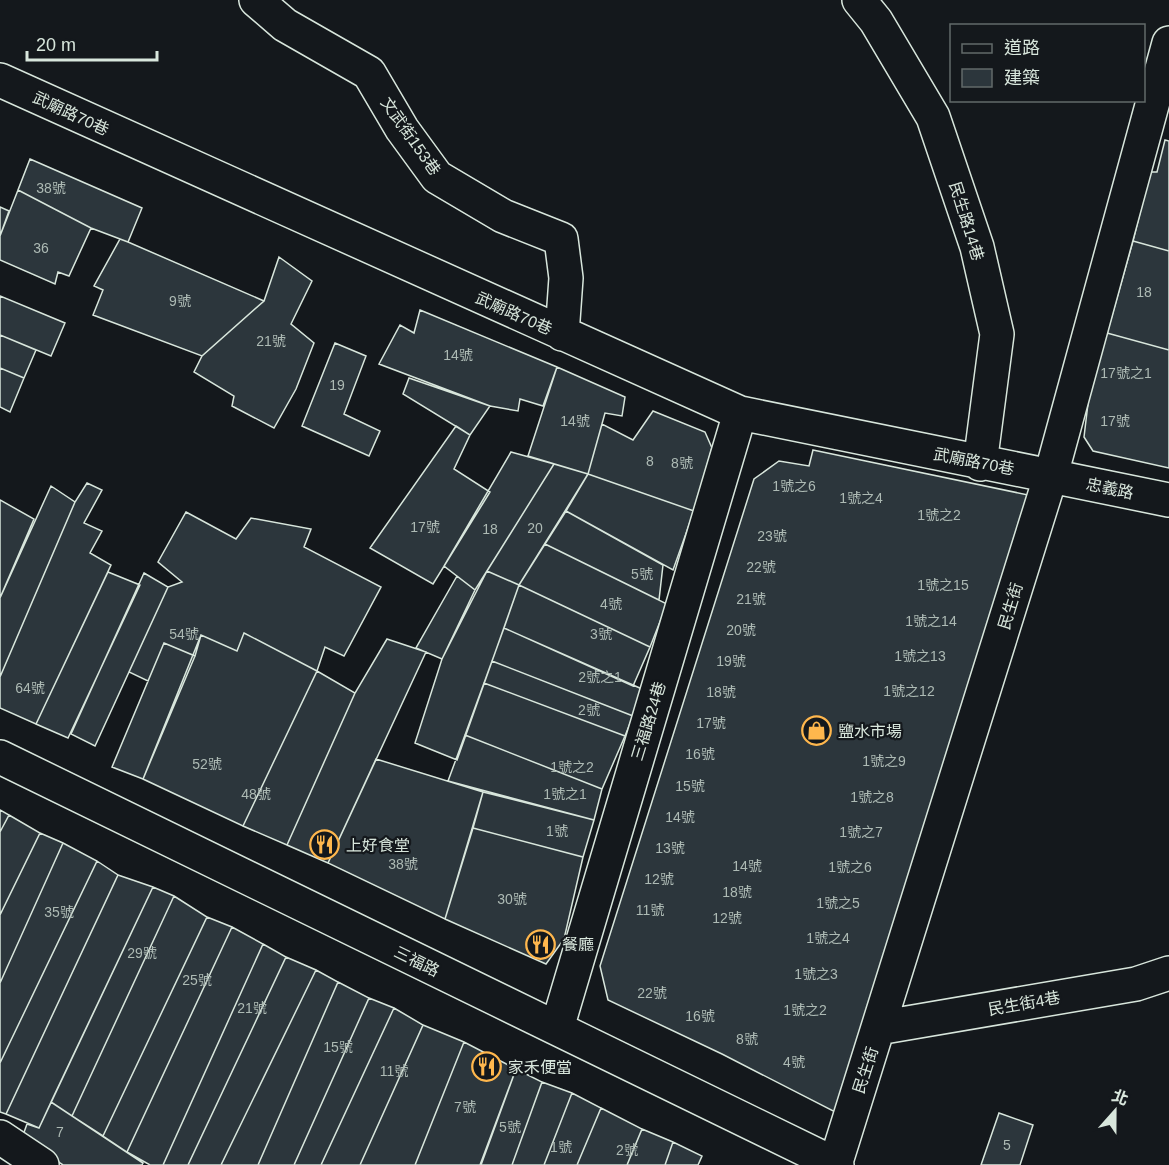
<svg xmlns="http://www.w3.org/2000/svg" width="1169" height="1165" font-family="Helvetica,'Noto Sans TC',sans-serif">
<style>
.building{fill:#2c363c;stroke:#d8e6dc;stroke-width:1.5}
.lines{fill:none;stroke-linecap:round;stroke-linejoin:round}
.minor-casing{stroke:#d8e6dc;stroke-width:36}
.minor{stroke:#14181c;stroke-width:33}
.labels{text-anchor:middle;stroke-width:4.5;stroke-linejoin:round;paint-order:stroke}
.number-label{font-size:14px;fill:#adbab4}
.street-label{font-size:16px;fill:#d8e6dc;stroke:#14181c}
.poi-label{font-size:16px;fill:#d8e6dc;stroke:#14181c;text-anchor:start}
</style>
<rect width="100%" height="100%" fill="#14181c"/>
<path class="building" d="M 1165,140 L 1169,141 L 1169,251 L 1133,241 L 1150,172 L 1157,172 Z
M 30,159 L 142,208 L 128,242 L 91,228 L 18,190 Z
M 18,190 L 91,228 L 69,276 L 58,272 L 55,284 L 0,260 L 0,236 Z
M 0,207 L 9,211 L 0,236 Z
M 120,239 L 128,242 L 264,301 L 202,356 L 93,315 L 103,290 L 94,286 Z
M 1133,241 L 1169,251 L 1169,350 L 1107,333 Z
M 279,257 L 312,281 L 291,324 L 314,343 L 296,389 L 274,428 L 232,406 L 234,396 L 194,372 L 202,356 L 264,301 Z
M 0,296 L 65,323 L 51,356 L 0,335 Z
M 420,310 L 557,367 L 543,406 L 520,399 L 518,411 L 490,406 L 379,364 L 400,325 L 414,333 Z
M 1107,333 L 1169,350 L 1169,468 L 1093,451 L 1084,437 L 1090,387 Z
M 0,335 L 36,350 L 24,378 L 0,368 Z
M 335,343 L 366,356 L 344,414 L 380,431 L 369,456 L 302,426 Z
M 557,367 L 625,397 L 622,416 L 605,413 L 588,474 L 528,456 Z
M 0,368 L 24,378 L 10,412 L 0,407 Z
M 409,378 L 490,406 L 470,435 L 403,394 Z
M 653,411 L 705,432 L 712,448 L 694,511 L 588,474 L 602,424 L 633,440 Z
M 456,426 L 470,435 L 454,469 L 490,492 L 433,584 L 370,548 Z
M 813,450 L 1033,496 L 839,1114 L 722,1054 L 608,1000 L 600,966 L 754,479 L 779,461 L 809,466 Z
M 511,452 L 554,464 L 475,590 L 444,566 Z
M 554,464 L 588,474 L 519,585 L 487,571 Z
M 588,474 L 694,511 L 673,570 L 566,511 Z
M 87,483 L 102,490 L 84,523 L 102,531 L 90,553 L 111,565 L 36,724 L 0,708 L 0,677 L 75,502 Z
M 51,486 L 75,502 L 0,677 L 0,598 Z
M 0,500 L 34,519 L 0,598 Z
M 566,511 L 663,565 L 659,600 L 545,544 Z
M 186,512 L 236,539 L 251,518 L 311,529 L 304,547 L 381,587 L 344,656 L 325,647 L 317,671 L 244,633 L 237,651 L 201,635 L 195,656 L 164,643 L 148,681 L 129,672 L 168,587 L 182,582 L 158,562 Z
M 545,544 L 667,604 L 650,647 L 519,585 Z
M 487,571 L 519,585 L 457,760 L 415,743 L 442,659 Z
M 108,572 L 140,585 L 68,738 L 36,724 Z
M 144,573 L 168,587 L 95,746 L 71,734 Z
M 457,576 L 475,590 L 442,659 L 416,648 Z
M 519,585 L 650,647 L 633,686 L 504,628 Z
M 504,628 L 642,689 L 633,716 L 492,661 Z
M 244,633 L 317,671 L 243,826 L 143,779 L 201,635 L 237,651 Z
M 387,639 L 426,652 L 328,863 L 287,845 L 355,693 Z
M 164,643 L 195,656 L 143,779 L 112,767 Z
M 492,661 L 633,716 L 625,736 L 484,683 Z
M 317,671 L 355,693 L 287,845 L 243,826 Z
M 484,683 L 625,736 L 602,789 L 465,735 Z
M 465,735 L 602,789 L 594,820 L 448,781 Z
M 376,759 L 483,792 L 445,919 L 328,863 Z
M 483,792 L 594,820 L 583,857 L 473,828 Z
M 0,810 L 9,815 L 0,832 Z
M 9,815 L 40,833 L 0,915 L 0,832 Z
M 473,828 L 583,857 L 564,939 L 546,964 L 445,919 Z
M 40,833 L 63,843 L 0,983 L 0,915 Z
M 63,843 L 97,861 L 0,1063 L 0,983 Z
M 97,861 L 118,875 L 6,1114 L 0,1112 L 0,1063 Z
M 118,875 L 153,887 L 39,1128 L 6,1114 Z
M 153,887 L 174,896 L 72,1116 L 51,1102 Z
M 174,896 L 207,917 L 103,1136 L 72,1116 Z
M 207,917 L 232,927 L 127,1152 L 103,1136 Z
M 232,927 L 263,944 L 163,1165 L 150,1165 L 127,1152 Z
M 263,944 L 286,957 L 188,1165 L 163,1165 Z
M 286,957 L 316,970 L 221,1165 L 188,1165 Z
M 316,970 L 338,982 L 258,1165 L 221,1165 Z
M 338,982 L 369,998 L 294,1165 L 258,1165 Z
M 369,998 L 394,1008 L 321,1165 L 294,1165 Z
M 394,1008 L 423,1025 L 360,1165 L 321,1165 Z
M 423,1025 L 464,1042 L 415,1165 L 360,1165 Z
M 464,1042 L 516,1069 L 481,1165 L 415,1165 Z
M 516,1069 L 542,1082 L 512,1165 L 480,1165 Z
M 542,1082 L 572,1093 L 544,1165 L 512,1165 Z
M 572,1093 L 601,1108 L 577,1165 L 544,1165 Z
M 51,1102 L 143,1163 L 142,1165 L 63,1165 L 22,1138 L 27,1124 L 39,1128 Z
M 601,1108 L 642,1129 L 627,1165 L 577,1165 Z
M 999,1113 L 1033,1125 L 1020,1165 L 981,1165 Z
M 642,1129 L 673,1142 L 665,1165 L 627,1165 Z
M 673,1142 L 702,1156 L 698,1165 L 665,1165 Z"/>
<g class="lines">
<defs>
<path id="minor" d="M 256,0 L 285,25 L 369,73 L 402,129 L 437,177 L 503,216 L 561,239 L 566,278 L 562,334
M 859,0 L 876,21 L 933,117 L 977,247 L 997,334 L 980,464
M 0,80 L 740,413 L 1169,500
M 0,757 L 837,1165
M 557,1028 L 740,413
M 878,1028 L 1136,984 L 1169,973
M 0,1137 L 42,1165
M 835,1165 L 1051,475 L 1169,43"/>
</defs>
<use href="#minor" class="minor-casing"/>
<use href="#minor" class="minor"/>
</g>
<defs>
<symbol id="shop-ring" viewBox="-11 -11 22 22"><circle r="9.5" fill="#14181c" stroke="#ffb74d" stroke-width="1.5"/><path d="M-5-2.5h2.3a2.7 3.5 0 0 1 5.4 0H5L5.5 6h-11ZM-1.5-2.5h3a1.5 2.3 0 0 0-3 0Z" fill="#ffb74d"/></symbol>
<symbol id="restaurant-ring" viewBox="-11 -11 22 22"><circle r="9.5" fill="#14181c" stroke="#ffb74d" stroke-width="1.5"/><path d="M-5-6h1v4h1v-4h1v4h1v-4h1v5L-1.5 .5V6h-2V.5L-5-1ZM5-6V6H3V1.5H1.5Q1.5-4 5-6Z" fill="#ffb74d"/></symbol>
</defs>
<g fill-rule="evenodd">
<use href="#shop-ring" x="800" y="714" width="33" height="33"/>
<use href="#restaurant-ring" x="308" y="828" width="33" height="33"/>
<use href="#restaurant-ring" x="524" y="928" width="33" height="33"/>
<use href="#restaurant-ring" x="470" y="1050" width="33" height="33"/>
</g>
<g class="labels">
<g class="number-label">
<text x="51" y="193">38號</text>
<text x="41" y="253">36</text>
<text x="1144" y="297">18</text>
<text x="180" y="306">9號</text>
<text x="271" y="346">21號</text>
<text x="458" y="360">14號</text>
<text x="1126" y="378">17號之1</text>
<text x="337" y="390">19</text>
<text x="575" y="426">14號</text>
<text x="1115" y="426">17號</text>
<text x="650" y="466">8</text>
<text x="682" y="468">8號</text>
<text x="794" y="491">1號之6</text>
<text x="861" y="503">1號之4</text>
<text x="939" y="520">1號之2</text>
<text x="425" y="532">17號</text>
<text x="535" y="533">20</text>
<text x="490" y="534">18</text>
<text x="772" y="541">23號</text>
<text x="761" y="572">22號</text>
<text x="642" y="579">5號</text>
<text x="943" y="590">1號之15</text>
<text x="751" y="604">21號</text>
<text x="611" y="609">4號</text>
<text x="931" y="626">1號之14</text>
<text x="741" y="635">20號</text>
<text x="184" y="639">54號</text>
<text x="601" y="639">3號</text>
<text x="920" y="661">1號之13</text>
<text x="731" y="666">19號</text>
<text x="600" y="682">2號之1</text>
<text x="30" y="693">64號</text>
<text x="909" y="696">1號之12</text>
<text x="721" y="697">18號</text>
<text x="589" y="715">2號</text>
<text x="711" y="728">17號</text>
<text x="700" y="759">16號</text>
<text x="884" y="766">1號之9</text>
<text x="207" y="769">52號</text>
<text x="572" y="772">1號之2</text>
<text x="690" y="791">15號</text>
<text x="256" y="799">48號</text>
<text x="565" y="799">1號之1</text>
<text x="872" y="802">1號之8</text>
<text x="680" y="822">14號</text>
<text x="557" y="836">1號</text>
<text x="861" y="837">1號之7</text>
<text x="670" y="853">13號</text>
<text x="403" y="869">38號</text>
<text x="747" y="871">14號</text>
<text x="850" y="872">1號之6</text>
<text x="659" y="884">12號</text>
<text x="737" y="897">18號</text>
<text x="512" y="904">30號</text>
<text x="838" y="908">1號之5</text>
<text x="650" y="915">11號</text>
<text x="59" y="917">35號</text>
<text x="727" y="923">12號</text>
<text x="828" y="943">1號之4</text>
<text x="142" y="958">29號</text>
<text x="816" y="979">1號之3</text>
<text x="197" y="985">25號</text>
<text x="652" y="998">22號</text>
<text x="252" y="1013">21號</text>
<text x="805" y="1015">1號之2</text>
<text x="700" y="1021">16號</text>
<text x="747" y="1044">8號</text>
<text x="338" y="1052">15號</text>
<text x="794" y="1067">4號</text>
<text x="394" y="1076">11號</text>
<text x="465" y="1112">7號</text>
<text x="510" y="1132">5號</text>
<text x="60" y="1137">7</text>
<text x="1007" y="1150">5</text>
<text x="561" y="1152">1號</text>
<text x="627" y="1155">2號</text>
</g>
<g class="street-label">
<text transform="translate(71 113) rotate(25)" y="6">武廟路70巷</text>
<text transform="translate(411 136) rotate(55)" y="6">文武街153巷</text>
<text transform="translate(967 221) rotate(73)" y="6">民生路14巷</text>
<text transform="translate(514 313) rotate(24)" y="6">武廟路70巷</text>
<text transform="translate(974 461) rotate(11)" y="6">武廟路70巷</text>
<text transform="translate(1110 488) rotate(12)" y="6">忠義路</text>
<text transform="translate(1010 606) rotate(-73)" y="6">民生街</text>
<text transform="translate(648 721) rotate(-73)" y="6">三福路24巷</text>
<text transform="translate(417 961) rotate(26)" y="6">三福路</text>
<text transform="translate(1024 1003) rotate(-10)" y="6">民生街4巷</text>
<text transform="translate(865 1070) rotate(-72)" y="6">民生街</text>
</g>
<g class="poi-label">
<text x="838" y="737">鹽水市場</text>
<text x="346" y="851">上好食堂</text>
<text x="562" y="950">餐廳</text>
<text x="508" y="1073">家禾便當</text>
</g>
</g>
<rect x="950" y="24" width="195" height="78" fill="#14181c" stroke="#626a69" stroke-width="1.5"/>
<rect x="962" y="44" width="30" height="9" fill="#14181c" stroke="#626a69" stroke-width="1.5"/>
<text x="1004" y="54" font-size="18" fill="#d8e6dc">道路</text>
<rect x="962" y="69" width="30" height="18" fill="#2c363c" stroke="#626a69" stroke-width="1.5"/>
<text x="1004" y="84" font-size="18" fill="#d8e6dc">建築</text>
<g transform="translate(1115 1111) rotate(21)" stroke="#14181c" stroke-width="4.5" paint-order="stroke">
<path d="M0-4.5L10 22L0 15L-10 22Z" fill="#d8e6dc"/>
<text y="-9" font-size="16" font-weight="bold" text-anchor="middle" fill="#d8e6dc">北</text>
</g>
<path d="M27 51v9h130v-9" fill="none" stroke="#d8e6dc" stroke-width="3"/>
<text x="36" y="51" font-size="18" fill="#d8e6dc" stroke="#14181c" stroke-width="4.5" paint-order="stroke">20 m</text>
</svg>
